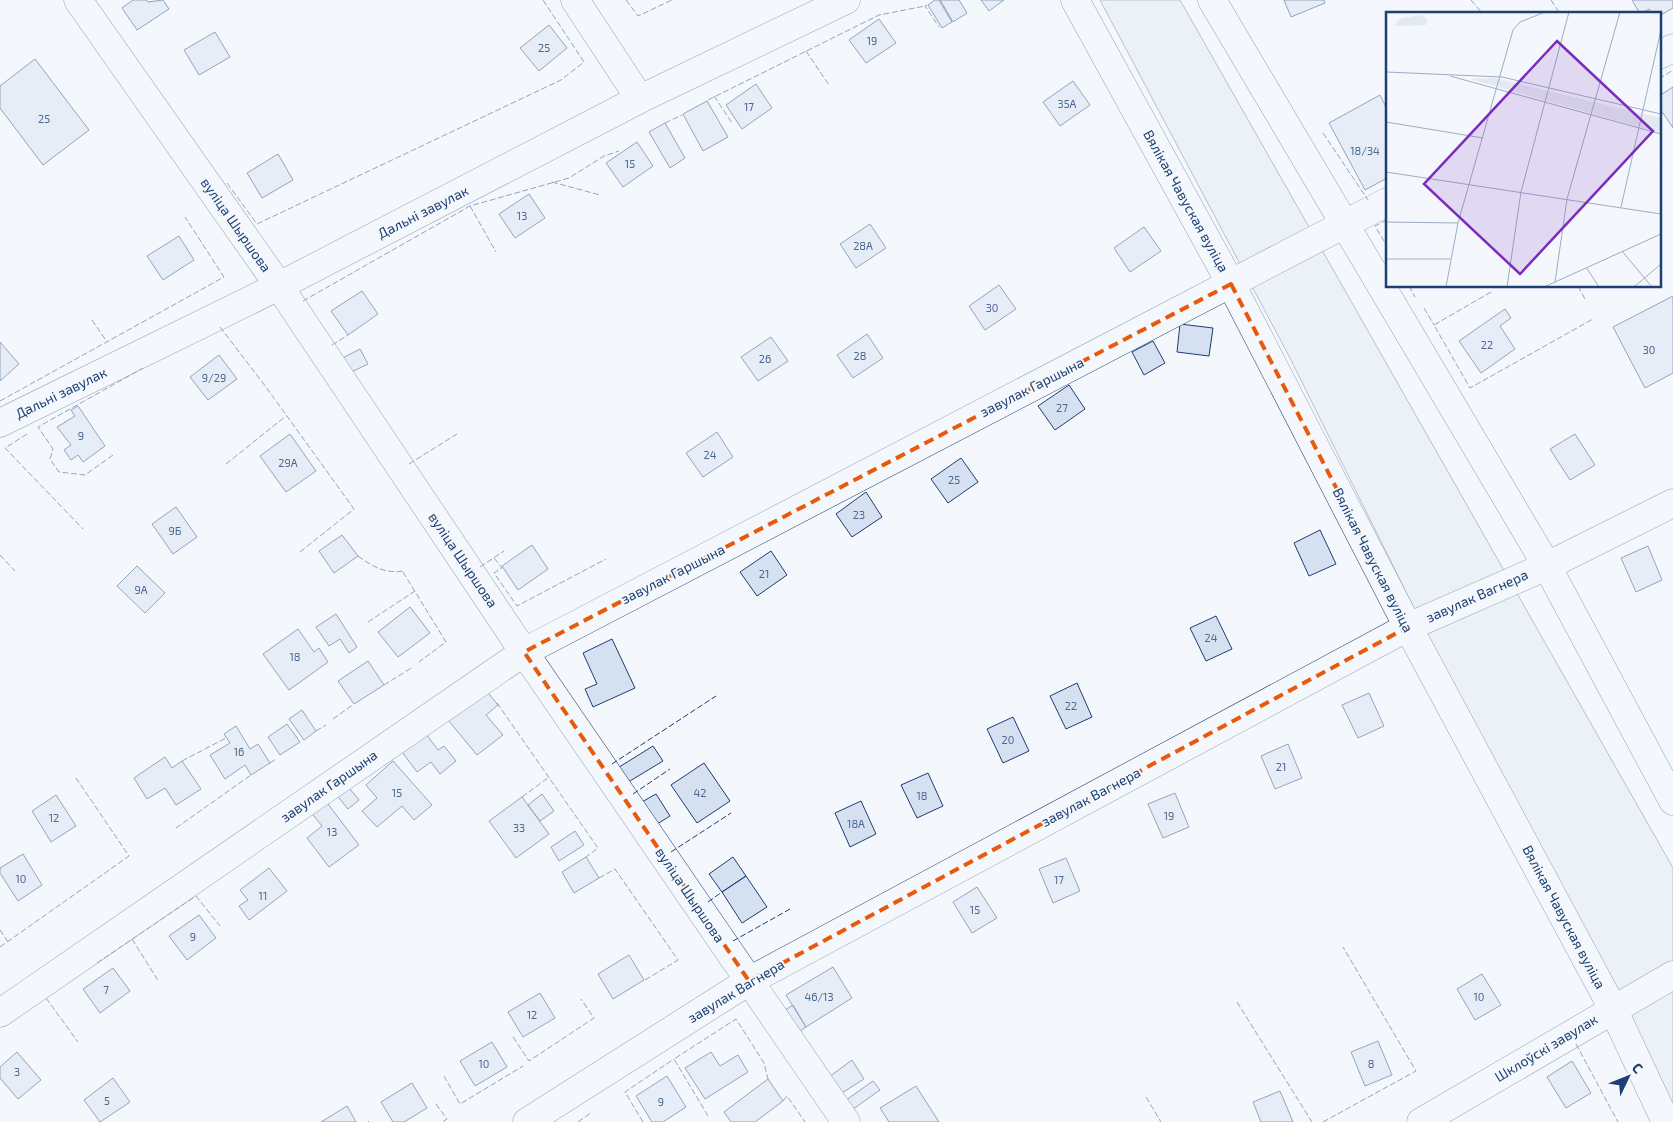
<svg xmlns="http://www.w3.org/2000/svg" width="1673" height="1122" font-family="'Exo 2',sans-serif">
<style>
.green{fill:#e3e9f0;stroke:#687fa3}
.building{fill:#d5e0f0;stroke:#1d3f73}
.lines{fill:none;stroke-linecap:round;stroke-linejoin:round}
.minor-casing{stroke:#1d3f73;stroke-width:29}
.major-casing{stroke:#1d3f73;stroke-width:29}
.minor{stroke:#f4f7fb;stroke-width:28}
.major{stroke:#f4f7fb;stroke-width:28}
.fence{stroke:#1d3f73;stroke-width:1;stroke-dasharray:6 2.5;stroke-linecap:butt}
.marked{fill:none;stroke:#e8590c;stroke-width:4;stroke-dasharray:10 6;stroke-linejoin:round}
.labels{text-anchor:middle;stroke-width:4;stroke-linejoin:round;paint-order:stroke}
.number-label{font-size:11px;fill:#4b6792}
.street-label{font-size:14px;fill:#1d3f73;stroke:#f4f7fb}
.inset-road{fill:none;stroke:#9eadc5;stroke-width:1}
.view{fill:#7b2cbf;fill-opacity:0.15;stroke:#7b2cbf;stroke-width:2.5}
.inset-edge{fill:none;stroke:#1d3f73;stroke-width:2.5}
</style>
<rect width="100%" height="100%" fill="#f4f7fb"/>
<path class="green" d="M 1100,0 L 1180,0 L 1673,868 L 1673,1122 L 1669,1122 L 1290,358 Z"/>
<path class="building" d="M 133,0 L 146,0 L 148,2 L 163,0 L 169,9 L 137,30 L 122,8 Z
M 935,0 L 939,0 L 952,22 L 942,28 L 928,5 Z
M 940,0 L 959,0 L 967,13 L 953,22 Z
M 981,0 L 1004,0 L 989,11 Z
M 1284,0 L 1324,0 L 1325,3 L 1291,17 Z
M 1632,0 L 1673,0 L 1673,8 L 1659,16 L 1659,14 L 1652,14 L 1649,9 L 1640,14 Z
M 879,19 L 896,43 L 866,63 L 849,40 Z
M 549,25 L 567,48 L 539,71 L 520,48 Z
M 215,32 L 230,57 L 199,75 L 184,50 Z
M 35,59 L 89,130 L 43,165 L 0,108 L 0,86 Z
M 1073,81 L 1090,105 L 1060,126 L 1043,102 Z
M 756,84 L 772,108 L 742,129 L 726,105 Z
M 1673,87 L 1673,128 L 1659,107 L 1659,96 Z
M 1380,95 L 1387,109 L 1387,178 L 1365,190 L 1329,123 Z
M 707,101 L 728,137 L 703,151 L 683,114 Z
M 665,123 L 685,158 L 670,168 L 649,132 Z
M 637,142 L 653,166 L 623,187 L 606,163 Z
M 278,154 L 293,180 L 262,198 L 247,173 Z
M 529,194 L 545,218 L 515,238 L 499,214 Z
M 870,224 L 886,248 L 856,268 L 840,244 Z
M 1144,227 L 1161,251 L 1130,272 L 1114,248 Z
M 179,236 L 194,260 L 163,280 L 147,256 Z
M 999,285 L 1016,309 L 985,330 L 969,306 Z
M 362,291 L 378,314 L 348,335 L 331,311 Z
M 1673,296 L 1673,373 L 1645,388 L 1613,327 Z
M 1505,309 L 1511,318 L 1500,326 L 1515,349 L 1481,373 L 1459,341 Z
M 1180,324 L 1213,328 L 1209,356 L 1177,352 Z
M 867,334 L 883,358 L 853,378 L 837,355 Z
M 771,337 L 788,361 L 758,381 L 741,357 Z
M 1153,341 L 1165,363 L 1144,375 L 1132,352 Z
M 0,342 L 19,364 L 0,381 Z
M 360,349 L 368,364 L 343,376 L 335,362 Z
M 219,355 L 237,379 L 208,400 L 190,377 Z
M 1069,385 L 1085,409 L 1055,430 L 1038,406 Z
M 78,406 L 105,446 L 83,462 L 78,455 L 71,460 L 64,450 L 71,445 L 57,427 L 75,416 L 71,410 Z
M 717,432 L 733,457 L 703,477 L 686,453 Z
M 290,434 L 316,471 L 286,492 L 260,456 Z
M 1575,434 L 1595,465 L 1570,480 L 1550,449 Z
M 961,458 L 978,482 L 948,503 L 931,479 Z
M 866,492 L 882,517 L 852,537 L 836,514 Z
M 176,507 L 197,537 L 173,554 L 152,524 Z
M 1320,530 L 1336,564 L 1309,576 L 1294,543 Z
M 342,535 L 358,556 L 334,573 L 319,551 Z
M 532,545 L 548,569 L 518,590 L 502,566 Z
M 1648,546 L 1662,580 L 1636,592 L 1621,558 Z
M 771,551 L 787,575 L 757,596 L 740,572 Z
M 137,566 L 165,593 L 145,613 L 117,586 Z
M 410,607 L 430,633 L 398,657 L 378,632 Z
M 336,614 L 357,647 L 349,653 L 340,639 L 329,646 L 316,627 Z
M 1216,616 L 1232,649 L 1206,661 L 1190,628 Z
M 298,629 L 314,652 L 319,648 L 328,662 L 289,690 L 263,654 Z
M 612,639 L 635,688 L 593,707 L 585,689 L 597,684 L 583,653 Z
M 368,661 L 384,685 L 354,704 L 338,681 Z
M 1077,683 L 1092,717 L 1066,729 L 1050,696 Z
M 485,689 L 498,705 L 486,715 L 503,735 L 477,755 L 448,720 Z
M 1369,693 L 1384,726 L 1358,738 L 1342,705 Z
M 302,710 L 316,731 L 304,740 L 289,719 Z
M 1013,717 L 1029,751 L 1003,763 L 987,729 Z
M 287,724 L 300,742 L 280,755 L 268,737 Z
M 236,726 L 250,749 L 258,744 L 270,763 L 251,775 L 245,765 L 225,779 L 210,755 L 230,743 L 224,734 Z
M 420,726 L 438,750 L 444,746 L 456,761 L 440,774 L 431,762 L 417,772 L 396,744 Z
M 1288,744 L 1302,778 L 1275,789 L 1261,756 Z
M 653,746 L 663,761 L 625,784 L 616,769 Z
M 165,757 L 172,768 L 182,761 L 201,789 L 176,805 L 165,788 L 147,799 L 134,778 Z
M 393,761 L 432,805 L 414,820 L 402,806 L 377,827 L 362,811 L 377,798 L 366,785 Z
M 704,763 L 730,801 L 697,823 L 671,785 Z
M 928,773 L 943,806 L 917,818 L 901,785 Z
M 345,783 L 359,800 L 348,809 L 334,792 Z
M 1175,793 L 1189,827 L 1163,838 L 1148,804 Z
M 542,794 L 554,811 L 540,821 L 528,805 Z
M 656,794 L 670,816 L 654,826 L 640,803 Z
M 56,795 L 76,826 L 51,842 L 32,811 Z
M 522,797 L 549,834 L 516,858 L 489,821 Z
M 325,800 L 359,845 L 329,867 L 307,838 L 322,826 L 310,811 Z
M 861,801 L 876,834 L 850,847 L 835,813 Z
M 575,831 L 584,845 L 559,861 L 551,847 Z
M 23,854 L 42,885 L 18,901 L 0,873 L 0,868 Z
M 586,857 L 599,878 L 574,893 L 562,872 Z
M 733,857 L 746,876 L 722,892 L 709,874 Z
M 1066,858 L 1080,891 L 1053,903 L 1039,869 Z
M 269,868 L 287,891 L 249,920 L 239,906 L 248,900 L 240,890 Z
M 746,876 L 767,907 L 742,923 L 722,892 Z
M 977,887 L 997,918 L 972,933 L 953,902 Z
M 199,915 L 216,938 L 187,960 L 169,936 Z
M 629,955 L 644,980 L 613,999 L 598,974 Z
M 833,967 L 852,998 L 806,1027 L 786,995 Z
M 113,968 L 130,991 L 100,1013 L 83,989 Z
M 1482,974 L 1501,1005 L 1475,1020 L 1457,989 Z
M 540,993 L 555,1018 L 523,1037 L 508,1012 Z
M 793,1005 L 806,1027 L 795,1034 L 782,1012 Z
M 1378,1041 L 1392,1075 L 1365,1086 L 1351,1052 Z
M 492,1042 L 507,1067 L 475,1086 L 460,1061 Z
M 17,1052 L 41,1080 L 18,1099 L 0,1078 L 0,1067 Z
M 711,1052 L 720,1066 L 738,1055 L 748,1072 L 705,1099 L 685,1068 Z
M 852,1060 L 864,1079 L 837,1096 L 825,1080 Z
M 1572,1061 L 1591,1093 L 1566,1108 L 1547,1077 Z
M 667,1076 L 686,1107 L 663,1122 L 652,1122 L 636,1096 Z
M 113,1078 L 130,1102 L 100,1122 L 84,1100 Z
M 768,1079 L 783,1101 L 755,1122 L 731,1122 L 724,1112 Z
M 873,1081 L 880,1090 L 849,1112 L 842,1103 Z
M 412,1083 L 427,1108 L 404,1122 L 393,1122 L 381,1102 Z
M 916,1086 L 939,1122 L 889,1122 L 880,1108 Z
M 1280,1091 L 1293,1122 L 1261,1122 L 1253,1102 Z
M 347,1106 L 356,1122 L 321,1122 Z"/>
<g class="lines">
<defs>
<path id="minor" d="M 78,0 L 279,286 L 524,652 L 846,1122
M 575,0 L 640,99
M 1075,0 L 1231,284 L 1408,627 L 1613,1009 L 1666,1122
M 1659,55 L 1673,48
M 0,423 L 279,286 L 640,99 L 846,0
M 0,1013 L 524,652 L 1387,202
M 527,1122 L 749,981 L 1408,627 L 1547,566 L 1673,503
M 1421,1122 L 1673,975"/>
<path id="major" d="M 1212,0 L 1547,566 L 1673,801"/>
</defs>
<use href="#minor" class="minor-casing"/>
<use href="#major" class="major-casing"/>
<use href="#minor" class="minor"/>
<use href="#major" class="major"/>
<path class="fence" d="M 626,0 L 638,16 L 672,0
M 1471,0 L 1483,14
M 1551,0 L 1560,14
M 927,5 L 925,6 L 939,27
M 806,51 L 829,85
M 1659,79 L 1673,70
M 714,96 L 732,123
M 708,100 L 879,15 L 925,6
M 665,123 L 682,115
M 1323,133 L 1368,200
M 1659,158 L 1664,165
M 552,182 L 600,195
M 227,183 L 257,224 L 561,80 L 584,62 L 543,0
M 470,206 L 496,252
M 1387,220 L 1375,226 L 1387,246
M 1409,286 L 1415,297
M 1578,286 L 1585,299
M 1491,292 L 1434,325 L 1470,388 L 1593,319
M 303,301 L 470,206 L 569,178 L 604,156 L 619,151
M 1424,308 L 1434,325
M 92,320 L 107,342
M 220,327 L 266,387 L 354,509 L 300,552
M 332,345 L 348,335
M 0,401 L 224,277 L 185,217
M 27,434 L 5,448 L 83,529
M 113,455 L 85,475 L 59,472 L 50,459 L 53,449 L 38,427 L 143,368
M 226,464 L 286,416
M 409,464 L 457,434
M 0,555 L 15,571
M 358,556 C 372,566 384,574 403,571
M 494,558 L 502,568 L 494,573 L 517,606 L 606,559
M 480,567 L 504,551
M 403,572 L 446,642 L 419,662
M 368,622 L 415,591
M 384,685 L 413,667
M 497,703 L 598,848 L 586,857
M 333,719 L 354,704
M 316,731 L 326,725
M 182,761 L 226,738
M 270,763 L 276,759
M 612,764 L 716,696
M 633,794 L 670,769
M 522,797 L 549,777
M 176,828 L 251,775
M 671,852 L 731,813
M 599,878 L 615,869 L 678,960 L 645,980
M 708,902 L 722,892
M 0,930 L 8,942
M 132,939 L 159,982
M 733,941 L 790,909
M 0,947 L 129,856 L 76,778
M 97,963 L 196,896 L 220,926
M 46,998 L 78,1042
M 1237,1002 L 1312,1122
M 513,1037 L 529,1061 L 594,1018 L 581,999
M 1576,1044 L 1618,1122
M 444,1076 L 460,1104 L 523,1066
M 1146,1097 L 1161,1122
M 783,1101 L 787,1096 L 805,1122
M 436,1104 L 447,1119 L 442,1122
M 708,1116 L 674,1059 L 736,1019 L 764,1063 L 768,1079
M 368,1121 L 369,1122
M 578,1122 L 592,1112
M 643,1122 L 625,1092 L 674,1059
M 1323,1122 L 1416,1071 L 1343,947"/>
</g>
<path d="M0 0H1673V1122H0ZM 1231,284 L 1408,627 L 749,981 L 524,652 Z" fill="#f4f7fb" fill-opacity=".55" fill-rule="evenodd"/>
<path class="marked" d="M 1231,284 L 1408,627 L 749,981 L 524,652 Z"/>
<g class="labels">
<g class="number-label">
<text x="872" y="45">19</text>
<text x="544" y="52">25</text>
<text x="1067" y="108">35А</text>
<text x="749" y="111">17</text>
<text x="44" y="123">25</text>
<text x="1365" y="155">18/34</text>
<text x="630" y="168">15</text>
<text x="522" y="220">13</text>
<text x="863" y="250">28А</text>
<text x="992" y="312">30</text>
<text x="1487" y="349">22</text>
<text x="1649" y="354">30</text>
<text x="860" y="360">28</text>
<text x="765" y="363">26</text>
<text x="214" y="382">9/29</text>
<text x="1062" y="412">27</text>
<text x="81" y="440">9</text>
<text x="710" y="459">24</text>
<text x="288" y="467">29А</text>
<text x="954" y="484">25</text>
<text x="859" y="519">23</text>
<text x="175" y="535">9Б</text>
<text x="764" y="578">21</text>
<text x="141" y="594">9А</text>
<text x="1211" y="642">24</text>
<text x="295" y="661">18</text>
<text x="1071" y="710">22</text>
<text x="1008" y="744">20</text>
<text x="239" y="756">16</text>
<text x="1281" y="771">21</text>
<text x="397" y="797">15</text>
<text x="700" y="797">42</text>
<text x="922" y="800">18</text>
<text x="1169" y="820">19</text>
<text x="54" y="822">12</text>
<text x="856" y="828">18А</text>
<text x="519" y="832">33</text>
<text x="332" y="836">13</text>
<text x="21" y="883">10</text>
<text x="1059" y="884">17</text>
<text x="263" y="900">11</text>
<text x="975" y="914">15</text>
<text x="193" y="941">9</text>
<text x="106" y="994">7</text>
<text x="819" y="1001">46/13</text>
<text x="1479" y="1001">10</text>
<text x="532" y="1019">12</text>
<text x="484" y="1068">10</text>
<text x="1371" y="1068">8</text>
<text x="17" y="1076">3</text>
<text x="107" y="1105">5</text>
<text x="661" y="1106">9</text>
</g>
<g class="street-label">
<text transform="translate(1186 201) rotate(61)" y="5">Вялікая Чавуская вуліца</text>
<text transform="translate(423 212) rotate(-27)" y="5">Дальні завулак</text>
<text transform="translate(236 225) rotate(55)" y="5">вуліца Шыршова</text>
<text transform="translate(1032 387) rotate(-27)" y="5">завулак Гаршына</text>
<text transform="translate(61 393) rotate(-26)" y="5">Дальні завулак</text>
<text transform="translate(463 560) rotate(56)" y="5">вуліца Шыршова</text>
<text transform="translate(1373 560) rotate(63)" y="5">Вялікая Чавуская вуліца</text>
<text transform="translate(673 574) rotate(-27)" y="5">завулак Гаршына</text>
<text transform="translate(1477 596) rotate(-24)" y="5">завулак Вагнера</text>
<text transform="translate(329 786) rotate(-35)" y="5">завулак Гаршына</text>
<text transform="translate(1091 797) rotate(-28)" y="5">завулак Вагнера</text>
<text transform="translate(690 895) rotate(56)" y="5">вуліца Шыршова</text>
<text transform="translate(1564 917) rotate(62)" y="5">Вялікая Чавуская вуліца</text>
<text transform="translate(736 991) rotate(-31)" y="5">завулак Вагнера</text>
<text transform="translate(1546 1048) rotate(-31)" y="5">Шклоўскі завулак</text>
</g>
</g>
<g transform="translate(1386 12)">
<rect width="275" height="275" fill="#f4f7fb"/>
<path d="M 33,3 L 41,6 L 40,13 L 9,14 L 13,7 ZM 108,66 L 275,106 L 275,121 L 84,67 Z" fill="#e3e9f0"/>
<path class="inset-road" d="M 0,60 L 116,65 L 275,102M 64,64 L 275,122M 0,110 L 97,126M 0,160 L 275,202M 235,195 L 275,18M 0,210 L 72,211M 236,239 L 266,275M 0,247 L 64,247M 200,255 L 213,275M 169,270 L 181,187 L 234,0M 60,275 L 72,211 L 127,18 L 134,10 L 159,0M 121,275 L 135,180 L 183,0M 158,275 L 275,222M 248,275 L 275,252"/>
<path class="view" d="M 171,29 L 267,119 L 134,262 L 38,172 Z"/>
<rect width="275" height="275" class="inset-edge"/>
</g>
<g transform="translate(1628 1077) rotate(47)" stroke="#f4f7fb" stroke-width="4" paint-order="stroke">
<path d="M0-4L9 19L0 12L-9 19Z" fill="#1d3f73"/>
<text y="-8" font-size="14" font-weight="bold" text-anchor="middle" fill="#1d3f73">С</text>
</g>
</svg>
